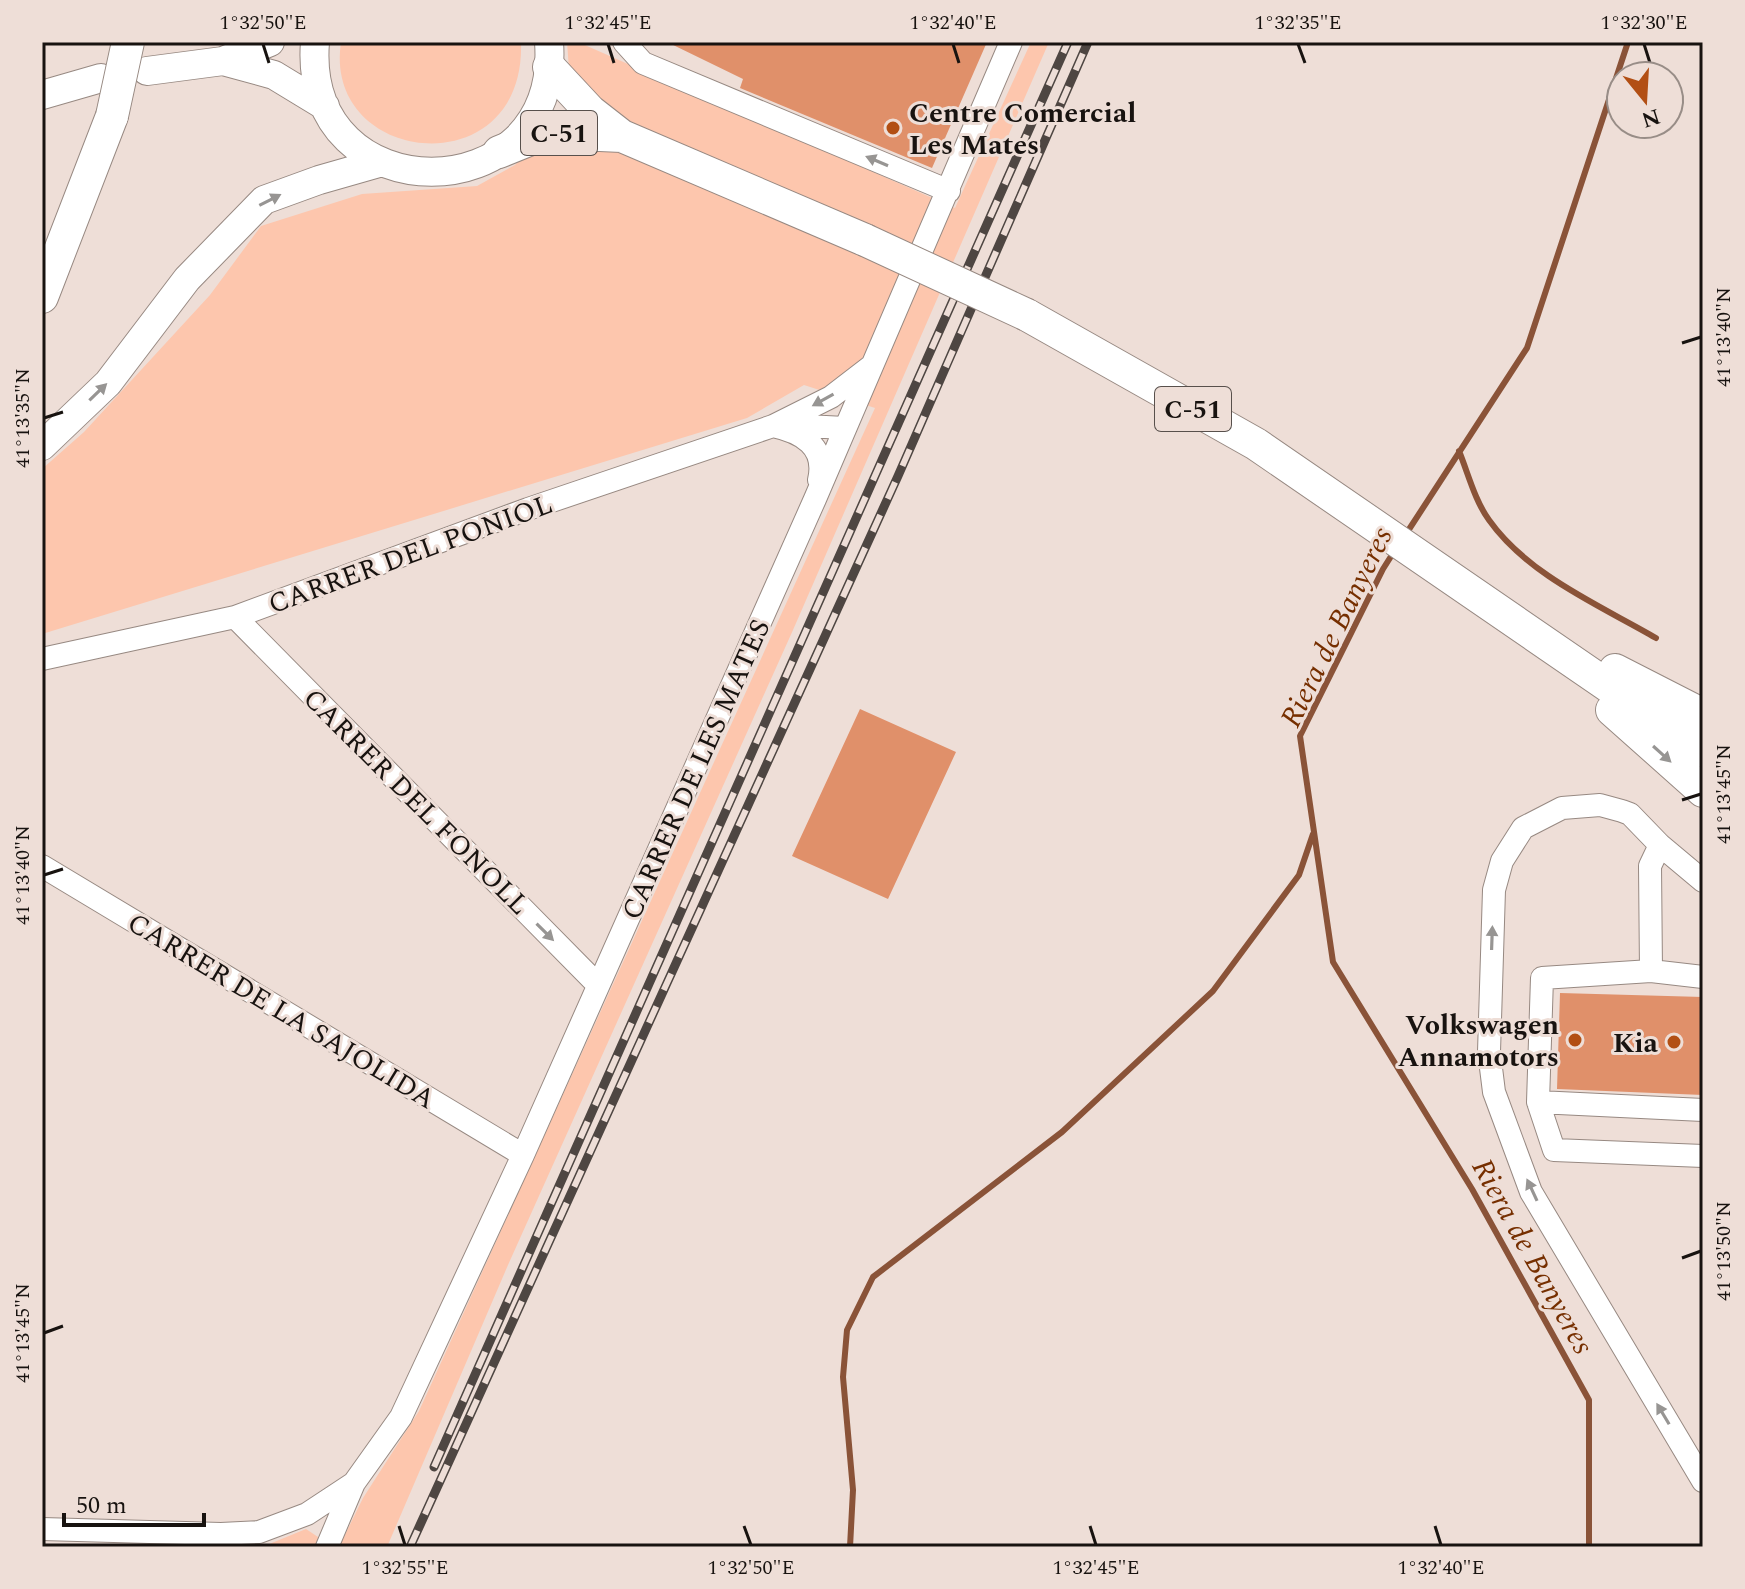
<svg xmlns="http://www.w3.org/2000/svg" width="1745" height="1589" font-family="Spectral,serif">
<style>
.green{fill:#fdc6ad}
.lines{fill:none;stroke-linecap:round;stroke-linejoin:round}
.stream{stroke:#8a5338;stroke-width:6}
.building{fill:#e0906a}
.minor-casing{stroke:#978982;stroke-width:24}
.major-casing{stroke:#978982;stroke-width:30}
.highway-casing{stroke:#978982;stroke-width:34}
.minor{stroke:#fff;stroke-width:22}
.major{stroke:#fff;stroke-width:28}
.highway{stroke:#fff;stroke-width:32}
.rail-casing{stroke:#4e4642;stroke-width:9}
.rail{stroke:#eeded7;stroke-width:6;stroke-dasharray:18;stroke-linecap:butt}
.highway-bridge-casing{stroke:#978982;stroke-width:34;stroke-linecap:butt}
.highway-bridge{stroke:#fff;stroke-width:32}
.oneway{fill:#979593}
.ticks{fill:none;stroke:#181310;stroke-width:3}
.poi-dot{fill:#b24f14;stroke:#eeded7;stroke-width:3}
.labels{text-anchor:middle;stroke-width:6;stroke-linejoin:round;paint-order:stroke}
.shield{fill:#eeded7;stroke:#58504c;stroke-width:2}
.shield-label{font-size:26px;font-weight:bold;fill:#181310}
.poi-label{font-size:28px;font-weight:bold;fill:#181310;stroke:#eeded7;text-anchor:end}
.street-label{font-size:28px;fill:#181310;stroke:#eeded7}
.water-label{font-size:30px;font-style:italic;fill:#762f00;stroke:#eeded7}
.neatline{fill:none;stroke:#181310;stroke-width:3}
.ticks-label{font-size:20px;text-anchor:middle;fill:#181310}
</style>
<rect width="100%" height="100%" fill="#eeded7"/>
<path class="green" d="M 341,42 L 521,42 C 526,188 322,166 341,42 Z
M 567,42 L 578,42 L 955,208 L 1031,42 L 1049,42 L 793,630 L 508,1265 L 387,1547 L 339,1547 L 363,1498 L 419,1411 L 875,408 L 804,385 L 747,418 L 42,634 L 42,469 L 84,432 L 210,295 L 261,226 L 362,194 L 477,186 L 515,165 L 566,113 L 569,69 Z
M 306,1529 L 333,1547 L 262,1547 Z"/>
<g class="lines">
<path class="stream" d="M 1459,451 C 1468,473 1475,501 1489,520 C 1528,575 1599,605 1656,638
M 1406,534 L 1527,348 L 1628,42
M 1395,550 L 1383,569 L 1300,736 L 1333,962 L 1472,1189 L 1589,1400 L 1589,1547
M 850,1547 L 853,1490 L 843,1377 L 847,1330 L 873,1277 L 1062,1132 L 1213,991 L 1299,875 L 1313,834"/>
</g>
<path class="building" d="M 667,42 L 987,42 L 932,168 L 740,88 L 743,79 Z
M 860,709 L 956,752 L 888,899 L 792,856 Z
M 1560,993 L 1703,997 L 1703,1095 L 1557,1089 Z"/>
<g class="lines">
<defs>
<path id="minor" d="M 624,42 L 643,63 L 949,191
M 786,425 L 845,428
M 773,426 C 801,432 827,446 819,480
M 235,617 L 598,985
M 42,659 L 235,617 L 528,509 L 773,426 L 831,397 L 870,367
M 42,866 L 523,1155
M 1703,881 L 1660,845 L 1630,814 L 1622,811 L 1600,805 L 1562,808 L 1523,828 L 1502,861 L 1494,890 L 1489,1052 L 1494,1092 L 1531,1192 L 1703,1481
M 1651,971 L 1650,866 L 1660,845
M 1703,977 L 1651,971 L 1542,978 L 1538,1102 L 1703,1110
M 1538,1102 L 1554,1150 L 1703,1156
M 42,1529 L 221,1534 L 259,1532 L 307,1514 L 354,1483
M 327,1547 L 354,1483 L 401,1417 L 523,1155 L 815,499 L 1011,42"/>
<path id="major" d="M 315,42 C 301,215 562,215 549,42
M 223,61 L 274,75 L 325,106
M 147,71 L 223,61 L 270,42
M 42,95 L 101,78
M 42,446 L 108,383 L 187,279 L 264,200 L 319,180 L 382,162"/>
<path id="highway" d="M 549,67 L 590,111 L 622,136 L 865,240
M 499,152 L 536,137 L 556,133 L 622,136
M 42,297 L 112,116
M 1027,315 L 1256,444 L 1703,751
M 1615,670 L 1703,715
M 1612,710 L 1703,791"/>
</defs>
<use href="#minor" class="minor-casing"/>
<use href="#major" class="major-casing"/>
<use href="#highway" class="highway-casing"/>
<use href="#minor" class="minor"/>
<use href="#major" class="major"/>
<use href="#highway" class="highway"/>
<defs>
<path id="rail" d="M 434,1467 L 1068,42
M 410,1547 L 898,476 L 1088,42"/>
</defs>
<use href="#rail" class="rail-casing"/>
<use href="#rail" class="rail"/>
<defs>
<path id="highway-bridge" d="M 112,116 L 128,42
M 865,240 L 1027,315"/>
</defs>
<use href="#highway-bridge" class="highway-bridge-casing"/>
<use href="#highway-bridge" class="highway-bridge"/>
</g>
<defs><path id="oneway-solid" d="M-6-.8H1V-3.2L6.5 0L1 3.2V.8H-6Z" transform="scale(2)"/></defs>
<g class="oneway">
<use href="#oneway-solid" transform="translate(877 161) rotate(-157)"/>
<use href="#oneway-solid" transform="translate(270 200) rotate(-27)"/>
<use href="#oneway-solid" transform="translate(98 392) rotate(-44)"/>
<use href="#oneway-solid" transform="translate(823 400) rotate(151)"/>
<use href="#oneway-solid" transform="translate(1662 754) rotate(42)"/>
<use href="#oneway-solid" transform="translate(545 932) rotate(45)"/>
<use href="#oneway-solid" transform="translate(1492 938) rotate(-88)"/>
<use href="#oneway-solid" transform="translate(1532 1190) rotate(-115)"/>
<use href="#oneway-solid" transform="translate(1663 1414) rotate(-121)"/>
</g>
<path class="ticks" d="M 263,44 L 269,63M 608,44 L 614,63M 953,44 L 959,63M 1298,44 L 1305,63M 1644,44 L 1650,63M 1682,343 L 1701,337M 44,418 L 63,412M 1682,800 L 1701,794M 44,875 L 63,869M 1682,1258 L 1701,1251M 44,1333 L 63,1326M 399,1526 L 405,1545M 744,1526 L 751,1545M 1090,1526 L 1096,1545M 1435,1526 L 1441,1545"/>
<g class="poi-dot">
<circle cx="893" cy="128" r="8"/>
<circle cx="1575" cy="1040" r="8"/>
<circle cx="1674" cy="1042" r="8"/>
</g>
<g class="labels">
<g class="shield">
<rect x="521" y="111" width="76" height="44" rx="6"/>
<rect x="1155" y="387" width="76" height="44" rx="6"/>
</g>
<g class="shield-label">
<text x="559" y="142">C-51</text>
<text x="1193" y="418">C-51</text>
</g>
<g class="poi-label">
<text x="909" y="122" text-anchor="start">Centre Comercial<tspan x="909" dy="32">Les Mates</tspan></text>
<text x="1559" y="1034">Volkswagen<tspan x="1559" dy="32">Annamotors</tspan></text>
<text x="1658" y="1052">Kia</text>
</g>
<g class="street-label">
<text transform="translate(410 553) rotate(-20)" y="10">CARRER DEL PONIOL</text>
<text transform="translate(695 769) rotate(-66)" y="10">CARRER DE LES MATES</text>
<text transform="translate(417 801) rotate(45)" y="10">CARRER DEL FONOLL</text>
<text transform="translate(282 1010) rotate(31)" y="10">CARRER DE LA SAJOLIDA</text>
</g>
<g class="water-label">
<text transform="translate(1336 627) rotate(-64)" y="10">Riera de Banyeres</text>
<text transform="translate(1533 1256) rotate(61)" y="10">Riera de Banyeres</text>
</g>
</g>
<rect width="1745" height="1589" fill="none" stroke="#eeded7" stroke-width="88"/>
<g transform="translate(1645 100) rotate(162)"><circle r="38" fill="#eeded7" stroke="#988d87" stroke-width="2"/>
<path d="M0-6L14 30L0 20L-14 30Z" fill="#b24f14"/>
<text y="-12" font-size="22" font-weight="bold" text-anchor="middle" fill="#181310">N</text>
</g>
<path d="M64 1513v12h140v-12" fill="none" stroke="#181310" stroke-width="4"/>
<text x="76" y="1513" font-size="24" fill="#181310" stroke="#eeded7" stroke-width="6" paint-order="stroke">50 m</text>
<rect x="44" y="44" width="1657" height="1501" class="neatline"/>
<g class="ticks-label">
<text x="263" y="29">1°32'50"E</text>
<text x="608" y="29">1°32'45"E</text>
<text x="953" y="29">1°32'40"E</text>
<text x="1298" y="29">1°32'35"E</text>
<text x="1644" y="29">1°32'30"E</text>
<text transform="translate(1723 337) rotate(-90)" y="7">41°13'40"N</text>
<text transform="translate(22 418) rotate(-90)" y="7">41°13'35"N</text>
<text transform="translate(1723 794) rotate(-90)" y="7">41°13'45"N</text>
<text transform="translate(22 875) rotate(-90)" y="7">41°13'40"N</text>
<text transform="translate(1723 1251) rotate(-90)" y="7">41°13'50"N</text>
<text transform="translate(22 1333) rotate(-90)" y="7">41°13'45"N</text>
<text x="405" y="1574">1°32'55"E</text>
<text x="751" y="1574">1°32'50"E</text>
<text x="1096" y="1574">1°32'45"E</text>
<text x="1441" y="1574">1°32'40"E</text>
</g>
</svg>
